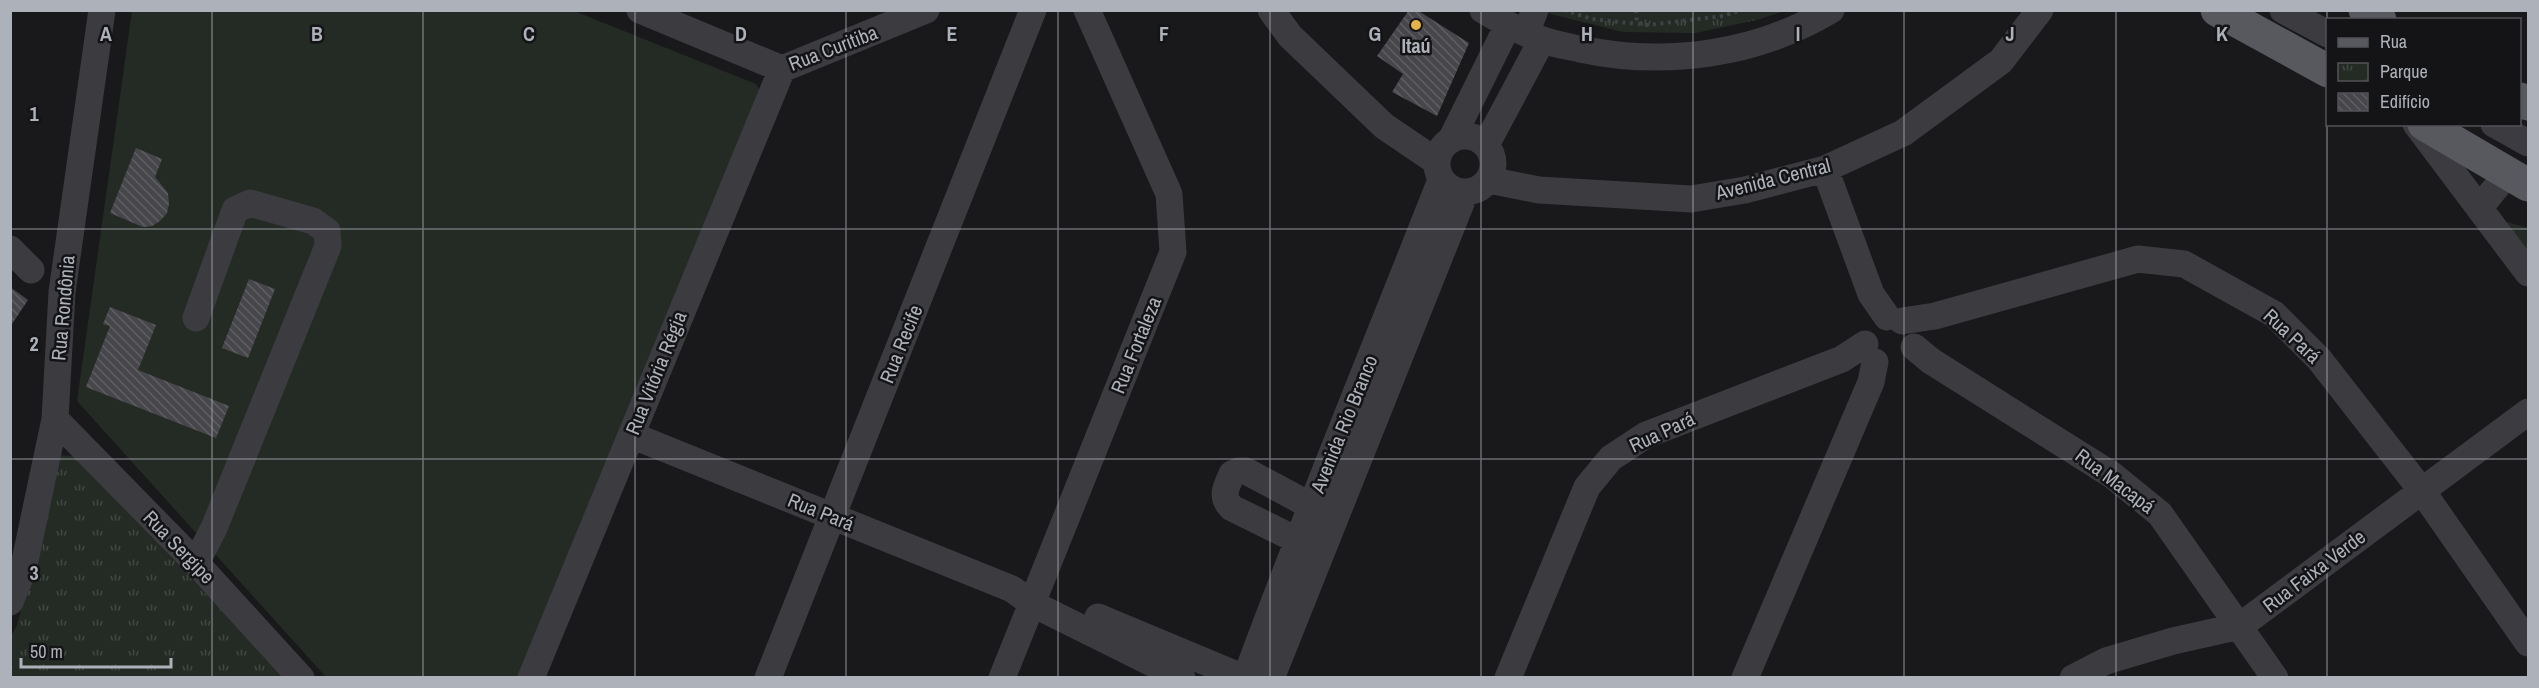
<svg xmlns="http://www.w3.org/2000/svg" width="2539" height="688" font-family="'Archivo Narrow',sans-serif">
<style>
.grass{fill:#242b25}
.park{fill:url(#park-tufts)}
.building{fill:url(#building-back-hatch)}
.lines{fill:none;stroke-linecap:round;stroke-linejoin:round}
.path{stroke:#414247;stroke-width:4;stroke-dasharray:3 4.5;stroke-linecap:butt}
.minor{stroke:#3b3b40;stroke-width:27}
.major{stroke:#57595f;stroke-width:33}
.grid{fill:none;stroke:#adb1ba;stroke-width:1.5;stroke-opacity:0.55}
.poi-dot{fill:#e4b349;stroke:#141416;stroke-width:2}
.labels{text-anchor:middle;stroke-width:5;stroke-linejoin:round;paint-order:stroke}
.poi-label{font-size:20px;font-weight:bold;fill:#adb1ba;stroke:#141416}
.street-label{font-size:20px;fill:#adb1ba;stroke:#141416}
.grid-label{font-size:20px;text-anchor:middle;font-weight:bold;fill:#adb1ba;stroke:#141416;stroke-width:5;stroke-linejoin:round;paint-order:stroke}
</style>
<defs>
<pattern id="park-tufts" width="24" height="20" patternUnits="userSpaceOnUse" patternTransform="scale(1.5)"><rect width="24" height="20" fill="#242b25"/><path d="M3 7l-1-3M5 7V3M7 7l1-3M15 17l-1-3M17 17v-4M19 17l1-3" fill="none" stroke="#414743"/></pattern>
<pattern id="building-back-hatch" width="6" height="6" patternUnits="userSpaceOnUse" patternTransform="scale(1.5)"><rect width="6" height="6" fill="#47474b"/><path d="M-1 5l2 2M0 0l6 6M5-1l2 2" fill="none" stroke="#5f5f63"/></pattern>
</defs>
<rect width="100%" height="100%" fill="#19191b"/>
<path class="grass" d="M 132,11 L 574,11 L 756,84 L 761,93 L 519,677 L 326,677 L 77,401 Z"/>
<path class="park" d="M 1539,11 L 1784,11 L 1757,20 L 1695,33 L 1623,32 Z
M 2492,218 L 2528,228 L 2528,266 Z
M 54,455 L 73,456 L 191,578 L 283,677 L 11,677 L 10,638 L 17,625 L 41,538 Z"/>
<path class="building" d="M 1409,10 L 1417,10 L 1469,43 L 1437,116 L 1392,92 L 1403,74 L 1377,56 Z
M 136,148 L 162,159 L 155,177 L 168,193 L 169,204 L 167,213 L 160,221 L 152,226 L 143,227 L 110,213 Z
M 249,279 L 275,289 L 248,358 L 222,348 Z
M 10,287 L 28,300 L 10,327 Z
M 110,307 L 156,325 L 138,370 L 229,406 L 216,438 L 86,387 L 110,326 L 103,324 Z"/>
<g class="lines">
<path class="path" d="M 1564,10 L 1592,19 L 1637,24
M 1636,10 L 1637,24 L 1648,25 L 1723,16 L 1741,10"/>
<path class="minor" d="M 640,10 L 782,69 L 926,10
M 1271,10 L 1290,36 L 1384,126 L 1437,162
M 1483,10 C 1501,21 1520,32 1540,39 C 1552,44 1567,46 1580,49 C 1665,67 1756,55 1831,10
M 2283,10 L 2328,34
M 1526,33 L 1535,10
M 2416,124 L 2528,273
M 2494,124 L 2528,143
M1437 164a28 28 0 1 1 56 0a28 28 0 1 1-56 0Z
M 1451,140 L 1508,25
M 1486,145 L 1542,40
M 1825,169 L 1871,294 L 1887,317
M 1489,180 L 1539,190 L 1691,199 L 1745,190 L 1825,169 L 1903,133 L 2001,61 L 2040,10
M 2480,207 L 2508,173
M 10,249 L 31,270
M 1902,321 L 1935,316 L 2138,259 L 2184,264 L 2274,314 L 2319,359 L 2422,491 L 2528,643
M 1914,347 L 1931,361 L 2112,475 L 2160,514 L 2275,678
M 55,419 L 196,563 L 301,678
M 631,435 L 1012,589 L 1033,604 L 1182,678
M 1297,540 L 1232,508 C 1220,497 1226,487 1232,474 L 1239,471 L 1246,471 L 1311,506
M 196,563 L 214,528 L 328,246 L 327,231 L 313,221 L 250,203 L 235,210 L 196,318
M 10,602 L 23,570 L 55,419 L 62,292 L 102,10
M 1098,617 L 1237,675
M 1249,669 C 1310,504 1377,343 1441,180
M 1272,676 L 1465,193
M 531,678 L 782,69
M 768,678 L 1033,10
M 1002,678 L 1173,252 L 1169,194 L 1087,10
M 1508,678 L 1587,487 L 1611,458 L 1646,435 L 1842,359 L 1865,344
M 1745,678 L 1871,382 L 1875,362
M 2073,678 L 2106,661 L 2173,641 L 2240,626 L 2528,412"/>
<path class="major" d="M 2217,10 L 2328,71
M 2365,10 L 2380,20
M 2520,99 L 2528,104
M 2424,124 L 2528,185"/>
</g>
<path class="grid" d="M 212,10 L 212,678M 423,10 L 423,678M 635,10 L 635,678M 846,10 L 846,678M 1058,10 L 1058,678M 1270,10 L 1270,678M 1481,10 L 1481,678M 1693,10 L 1693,678M 1904,10 L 1904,678M 2116,10 L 2116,678M 2327,10 L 2327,678M 10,229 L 2528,229M 10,459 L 2528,459"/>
<circle class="poi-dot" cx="1416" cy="25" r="6"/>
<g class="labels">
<g class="poi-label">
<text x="1416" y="53">Itaú</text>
</g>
<g class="street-label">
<text transform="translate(833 48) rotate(-21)" y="7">Rua Curitiba</text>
<text transform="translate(1773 179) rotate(-14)" y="7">Avenida Central</text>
<text transform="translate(63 308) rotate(-85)" y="7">Rua Rondônia</text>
<text transform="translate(2292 336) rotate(43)" y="7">Rua Pará</text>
<text transform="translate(901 344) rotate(-68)" y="7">Rua Recife</text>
<text transform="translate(1136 345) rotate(-68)" y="7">Rua Fortaleza</text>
<text transform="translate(656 373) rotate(-68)" y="7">Rua Vitória Régia</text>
<text transform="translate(1344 424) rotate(-68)" y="7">Avenida Rio Branco</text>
<text transform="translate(1662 432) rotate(-25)" y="7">Rua Pará</text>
<text transform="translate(2115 481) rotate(37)" y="7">Rua Macapá</text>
<text transform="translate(821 512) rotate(22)" y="7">Rua Pará</text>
<text transform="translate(179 547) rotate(46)" y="7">Rua Sergipe</text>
<text transform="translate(2314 571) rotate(-37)" y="7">Rua Faixa Verde</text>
</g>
</g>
<g class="grid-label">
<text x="106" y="41">A</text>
<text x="317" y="41">B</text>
<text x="529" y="41">C</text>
<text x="741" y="41">D</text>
<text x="952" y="41">E</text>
<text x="1164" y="41">F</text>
<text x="1375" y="41">G</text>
<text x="1587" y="41">H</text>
<text x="1798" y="41">I</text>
<text x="2010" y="41">J</text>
<text x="2222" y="41">K</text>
<text x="34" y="121">1</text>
<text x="34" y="351">2</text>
<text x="34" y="580">3</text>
</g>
<rect width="2539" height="688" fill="none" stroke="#adb1ba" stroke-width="24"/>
<rect x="2326" y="18" width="195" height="108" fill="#141416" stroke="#515358" stroke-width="1.5"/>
<rect x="2338" y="38" width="30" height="9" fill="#57595f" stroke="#515358" stroke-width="1.5"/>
<text x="2380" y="48" font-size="18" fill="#adb1ba">Rua</text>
<rect x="2338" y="63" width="30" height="18" fill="url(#park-tufts)" stroke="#515358" stroke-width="1.5"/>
<text x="2380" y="78" font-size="18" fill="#adb1ba">Parque</text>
<rect x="2338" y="93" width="30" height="18" fill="url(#building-back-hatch)" stroke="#515358" stroke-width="1.5"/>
<text x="2380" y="108" font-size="18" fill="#adb1ba">Edifício</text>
<path d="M21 658v9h150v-9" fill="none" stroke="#adb1ba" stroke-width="3"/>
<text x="30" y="658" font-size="18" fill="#adb1ba" stroke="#141416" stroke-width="4.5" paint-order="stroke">50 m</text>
</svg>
